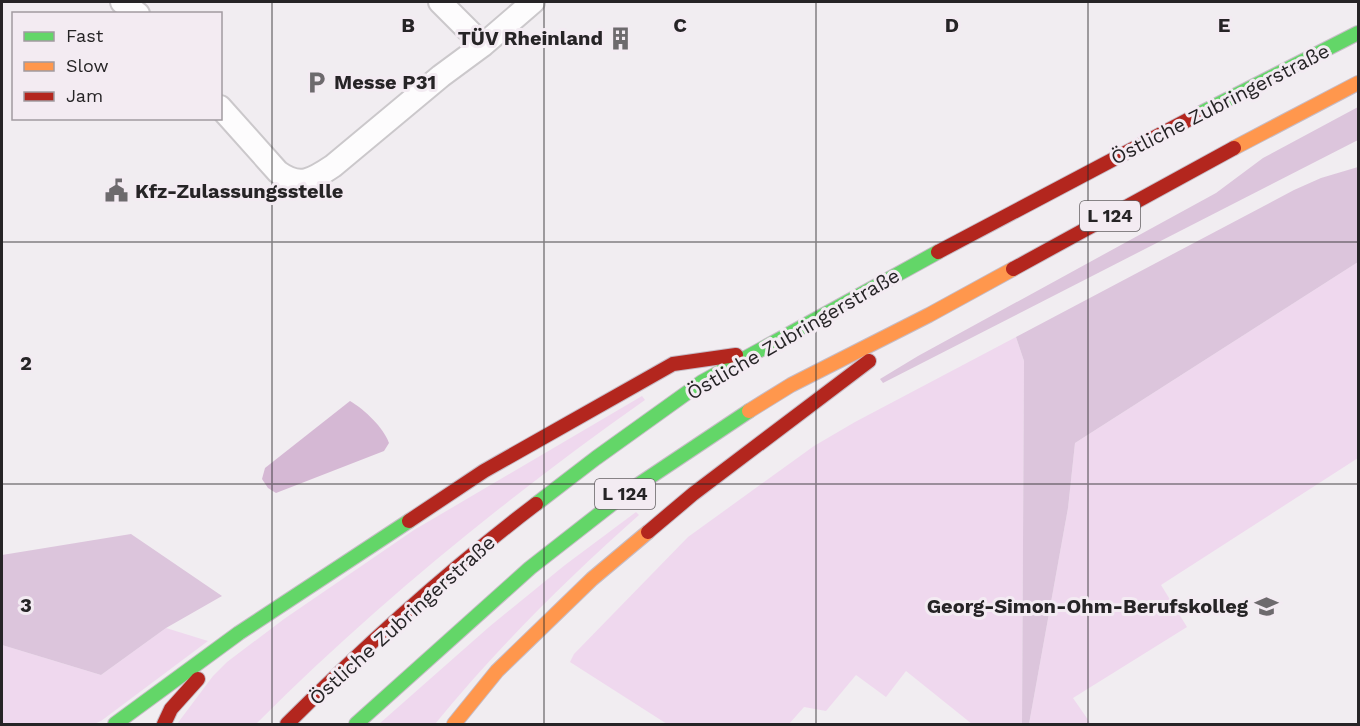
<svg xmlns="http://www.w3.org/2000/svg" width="1360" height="726" font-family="'Work Sans',sans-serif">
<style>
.green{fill:#efd8ee}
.forest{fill:#dcc5dc}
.water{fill:#d5b8d4}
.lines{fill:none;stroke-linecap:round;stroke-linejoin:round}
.street-casing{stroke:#cbc8cb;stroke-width:26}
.fast-casing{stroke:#c6bcc6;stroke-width:16}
.slow-casing{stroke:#c6bcc6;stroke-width:16}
.jam-casing{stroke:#c6bcc6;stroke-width:16}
.street{stroke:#fdfcfd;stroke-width:22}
.fast{stroke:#63d668;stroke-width:14}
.slow{stroke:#ff974d;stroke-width:14}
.jam{stroke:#b3261e;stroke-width:14}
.grid{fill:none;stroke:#262426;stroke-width:1.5;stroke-opacity:0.55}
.labels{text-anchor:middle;stroke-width:6;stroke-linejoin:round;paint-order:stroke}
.shield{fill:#f3ebf2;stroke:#646063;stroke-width:1.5}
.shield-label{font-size:18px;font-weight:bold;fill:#262426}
.poi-label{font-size:20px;font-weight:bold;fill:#262426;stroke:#f3ebf2;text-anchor:end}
.street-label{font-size:20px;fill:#262426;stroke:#f3ebf2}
.grid-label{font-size:20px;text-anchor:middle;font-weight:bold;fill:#262426;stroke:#f3ebf2;stroke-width:6;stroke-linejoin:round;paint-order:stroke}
</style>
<rect width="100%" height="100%" fill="#f1edf1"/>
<path class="green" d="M 1358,262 L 1358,458 L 1161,585 L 1187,627 L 1073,698 L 1091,724 L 1029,724 L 1068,508 L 1075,443 Z
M 1016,337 L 1024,361 L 1022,724 L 972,724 L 906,671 L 886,697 L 856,675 L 826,711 L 804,707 L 789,724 L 667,724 L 570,662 L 574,654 L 688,537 L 814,446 L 855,422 Z
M 642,396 L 645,400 C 506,498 376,604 256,724 L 177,724 L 213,676 L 227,662 L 284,619 L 414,530 Z
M 636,512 L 639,515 C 566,580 497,648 435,724 L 379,724 L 489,627 L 565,565 Z
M 166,628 L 208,641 L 101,721 L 94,724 L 2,724 L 2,645 L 101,675 Z"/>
<path class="forest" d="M 1358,107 L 1358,140 L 883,383 L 880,379 L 918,356 L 1216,193 L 1263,158 Z
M 1358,167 L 1358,262 L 1075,443 L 1068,508 L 1029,724 L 1022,724 L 1024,361 L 1016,337 L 1294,190 L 1321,178 Z
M 131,534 L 222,596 L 166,628 L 101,675 L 2,645 L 2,555 Z"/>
<path class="water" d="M 350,401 C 365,410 383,427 389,443 L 384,451 L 276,493 L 268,488 L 262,479 L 265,468 Z"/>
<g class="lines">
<defs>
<path id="street" d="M 122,2 L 138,14
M 440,2 L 483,45
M 220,107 L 278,172 C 300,188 312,180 333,166 L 441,76 L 483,45 L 533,2"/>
<path id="fast" d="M 1199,114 L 1358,33
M 536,504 L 596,458 L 702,382 L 938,252
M 115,724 L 239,633 L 409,521
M 356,724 L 530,568 L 626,493 L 749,411"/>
<path id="slow" d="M 1234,148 L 1358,83
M 749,411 L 791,385 L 929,315 L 1013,269
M 454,724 L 497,671 L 592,579 L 648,532"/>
<path id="jam" d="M 938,252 L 1199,114
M 1013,269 L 1234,148
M 409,521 L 484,471 L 673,364 L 736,355
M 648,532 L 693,494 L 869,361
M 164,724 L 171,709 L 198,679
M 287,724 C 365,646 448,571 536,504"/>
</defs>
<use href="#street" class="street-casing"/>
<use href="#fast" class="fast-casing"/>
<use href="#slow" class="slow-casing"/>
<use href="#jam" class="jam-casing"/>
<use href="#street" class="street"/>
<use href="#fast" class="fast"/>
<use href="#slow" class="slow"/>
<use href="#jam" class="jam"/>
</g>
<path class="grid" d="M 272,2 L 272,724M 544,2 L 544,724M 816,2 L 816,724M 1088,2 L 1088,724M 2,242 L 1358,242M 2,484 L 1358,484"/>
<defs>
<symbol id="building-bare" viewBox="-9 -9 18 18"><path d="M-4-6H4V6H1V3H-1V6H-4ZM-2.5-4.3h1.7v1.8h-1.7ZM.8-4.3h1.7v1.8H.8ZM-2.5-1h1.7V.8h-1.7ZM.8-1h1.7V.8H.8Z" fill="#6d6a6d" stroke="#f3ebf2" stroke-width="2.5" paint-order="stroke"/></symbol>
<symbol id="parking-bare" viewBox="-9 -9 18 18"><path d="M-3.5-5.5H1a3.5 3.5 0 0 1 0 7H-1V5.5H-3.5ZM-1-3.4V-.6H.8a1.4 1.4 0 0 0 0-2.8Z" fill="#6d6a6d" stroke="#f3ebf2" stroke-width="2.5" paint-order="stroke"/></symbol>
<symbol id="civic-bare" viewBox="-9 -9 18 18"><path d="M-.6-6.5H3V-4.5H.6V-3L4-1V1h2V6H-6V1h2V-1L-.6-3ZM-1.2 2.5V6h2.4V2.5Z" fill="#6d6a6d" stroke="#f3ebf2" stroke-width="2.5" paint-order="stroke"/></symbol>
<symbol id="school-bare" viewBox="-9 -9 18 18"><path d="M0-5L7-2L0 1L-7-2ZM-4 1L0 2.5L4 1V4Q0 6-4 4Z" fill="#6d6a6d" stroke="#f3ebf2" stroke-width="2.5" paint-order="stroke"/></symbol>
</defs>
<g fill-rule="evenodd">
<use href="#building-bare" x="604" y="22" width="33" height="33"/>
<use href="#parking-bare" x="300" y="66" width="33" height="33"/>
<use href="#civic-bare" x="100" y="174" width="33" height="33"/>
<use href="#school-bare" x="1250" y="590" width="33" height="33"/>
</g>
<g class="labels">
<g class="shield">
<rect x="1080" y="201" width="60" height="30" rx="4.5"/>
<rect x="595" y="479" width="60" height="30" rx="4.5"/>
</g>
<g class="shield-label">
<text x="1110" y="222">L 124</text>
<text x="625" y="500">L 124</text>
</g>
<g class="poi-label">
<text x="603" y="45">TÜV Rheinland</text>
<text x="334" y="89" text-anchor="start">Messe P31</text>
<text x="135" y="198" text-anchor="start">Kfz-Zulassungsstelle</text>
<text x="1248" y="613">Georg-Simon-Ohm-Berufskolleg</text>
</g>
<g class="street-label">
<text transform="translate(1220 104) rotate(-27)" y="7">Östliche Zubringerstraße</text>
<text transform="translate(793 334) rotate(-30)" y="7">Östliche Zubringerstraße</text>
<text transform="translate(402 620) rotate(-42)" y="7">Östliche Zubringerstraße</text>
</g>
</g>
<g class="grid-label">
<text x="408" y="32">B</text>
<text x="680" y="32">C</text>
<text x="952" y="32">D</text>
<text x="1224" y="32">E</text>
<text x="26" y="370">2</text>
<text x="26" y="612">3</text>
</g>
<rect width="1360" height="726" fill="none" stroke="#262426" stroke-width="6"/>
<rect x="12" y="12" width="210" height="108" fill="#f3ebf2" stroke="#a19ba0" stroke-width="1.5"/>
<rect x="24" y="32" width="30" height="9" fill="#63d668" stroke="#a19ba0" stroke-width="1.5"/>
<text x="66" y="42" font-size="18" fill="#262426">Fast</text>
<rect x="24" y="62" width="30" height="9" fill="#ff974d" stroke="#a19ba0" stroke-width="1.5"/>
<text x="66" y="72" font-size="18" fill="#262426">Slow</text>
<rect x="24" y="92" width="30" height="9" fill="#b3261e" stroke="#a19ba0" stroke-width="1.5"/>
<text x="66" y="102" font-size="18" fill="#262426">Jam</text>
</svg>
